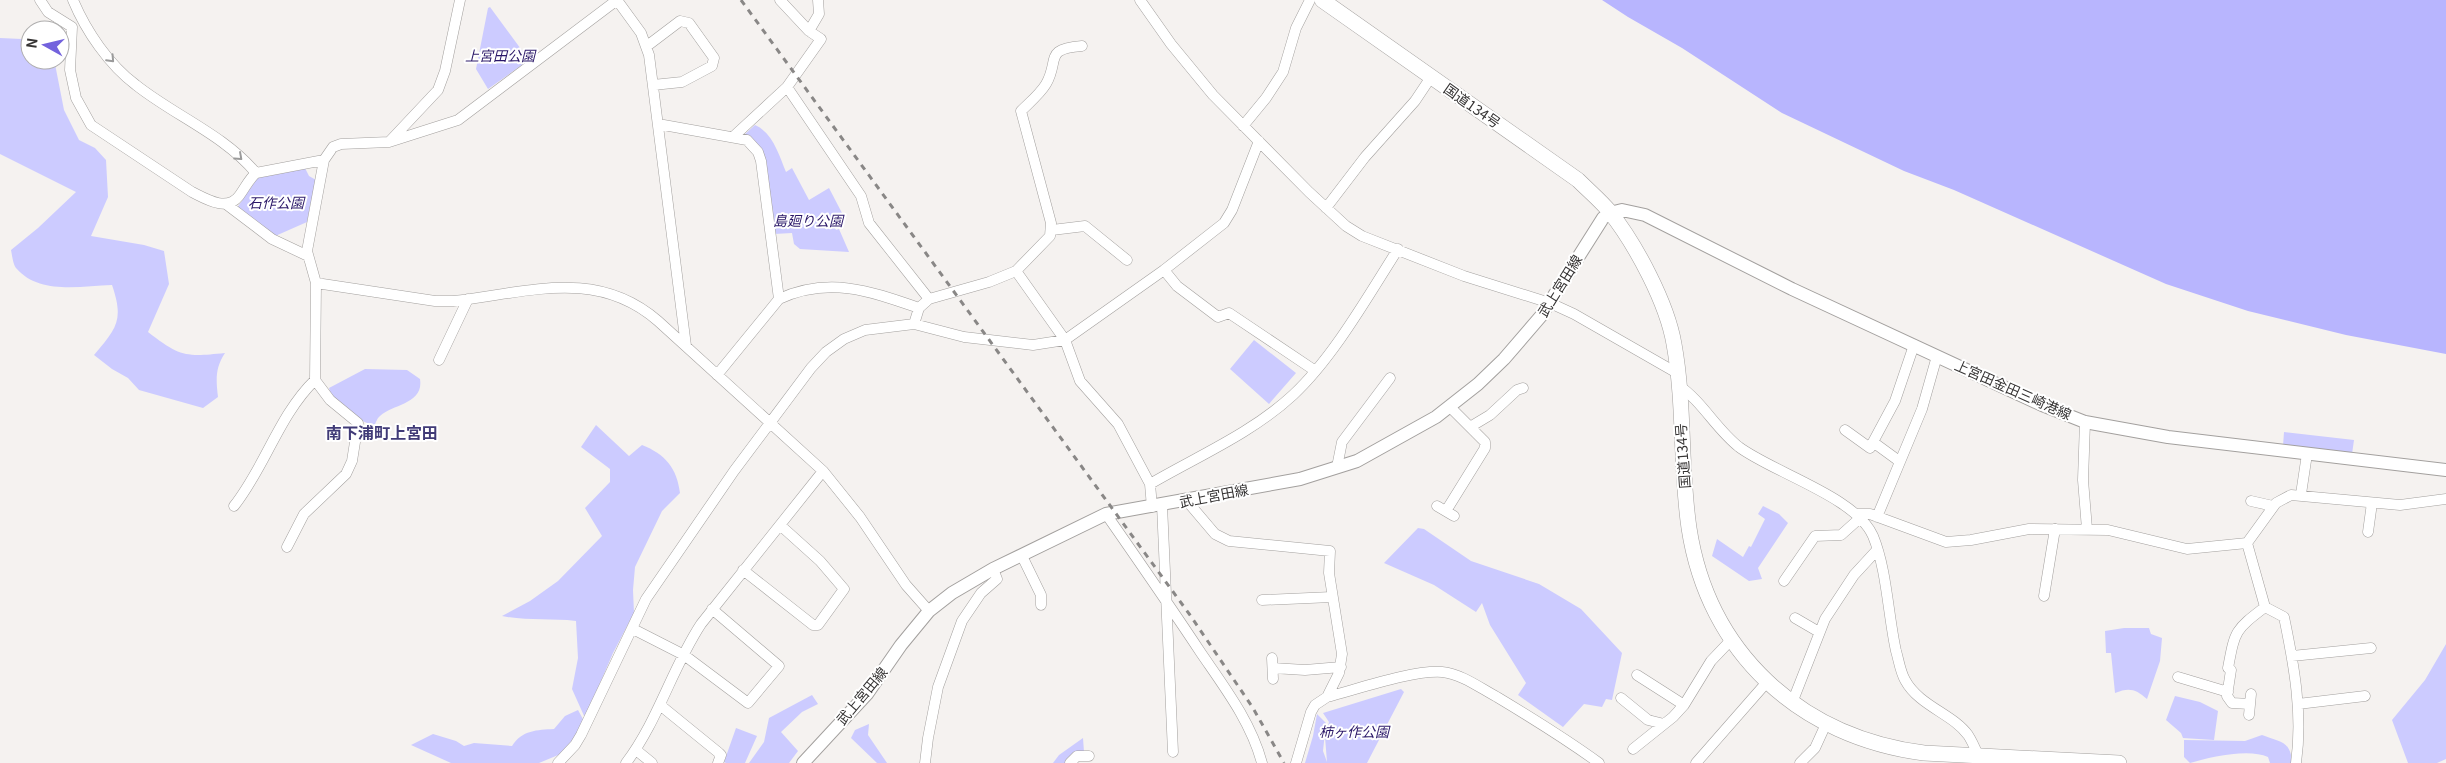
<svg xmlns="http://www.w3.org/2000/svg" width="2446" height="763" font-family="Georgia,'Noto Sans JP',serif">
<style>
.green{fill:#cccbff}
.water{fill:#b8b5fe}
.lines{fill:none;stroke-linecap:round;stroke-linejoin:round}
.minor-casing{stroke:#a3a09e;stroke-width:11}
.major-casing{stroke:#a3a09e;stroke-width:14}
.highway-casing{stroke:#a3a09e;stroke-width:16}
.minor{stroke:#fff;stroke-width:10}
.major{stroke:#fff;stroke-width:12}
.highway{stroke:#fff;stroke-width:15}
.rail{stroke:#898786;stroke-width:3;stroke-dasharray:6 6;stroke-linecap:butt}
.oneway{stroke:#9a9a9a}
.labels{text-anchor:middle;stroke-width:4;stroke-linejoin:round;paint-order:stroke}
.park-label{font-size:14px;font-style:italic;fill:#2a1768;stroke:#fff}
.street-label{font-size:14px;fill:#363434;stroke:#fff}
.quarter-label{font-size:16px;font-weight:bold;fill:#403a77;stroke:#fff}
</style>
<rect width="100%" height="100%" fill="#f5f2f0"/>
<path class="green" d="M 490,7 L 529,60 L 488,89 L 476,69 L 488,8 Z
M 0,38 L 22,39 L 30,43 L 30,60 L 52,60 L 55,64 L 64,110 L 79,140 L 95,148 L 106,160 L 108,197 L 91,236 L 144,245 L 164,251 L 169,284 L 148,332 C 180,357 186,357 225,353 C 215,368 216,380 218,397 L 203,408 L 139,390 L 128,378 L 112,369 L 94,355 C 117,328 124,320 112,285 C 80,286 39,295 16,268 C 13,264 12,255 11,250 L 38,228 L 76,192 L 0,154 Z
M 755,125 C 773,133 779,155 786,172 L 792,168 L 809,200 L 829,188 L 842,213 L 828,221 L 829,223 L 832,223 L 836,230 L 839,229 L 849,252 L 800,249 L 794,244 L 792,233 L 774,234 L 766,163 L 744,135 Z
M 305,168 L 309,176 L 316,180 L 307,222 L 273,237 L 237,208 L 258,177 Z
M 1254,340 L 1296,373 L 1269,404 L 1230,369 Z
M 365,369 L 407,370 L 420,379 C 424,404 393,404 380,416 C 377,418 376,423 374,426 L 335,409 L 329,388 Z
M 596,425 L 629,456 L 642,445 C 665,454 677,468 680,493 L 662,511 L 635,567 L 633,590 L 634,613 L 613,653 L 585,718 L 572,689 L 578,658 L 576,621 C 551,618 526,621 502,616 L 530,601 L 558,581 L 602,536 L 585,508 L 610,482 L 610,469 L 581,447 Z
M 2284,432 L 2354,440 L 2352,454 L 2283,446 Z
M 1763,506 L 1779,514 L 1788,523 L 1758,568 L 1762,579 L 1749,581 L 1712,556 L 1717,539 L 1743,557 L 1749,546 L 1751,547 L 1765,519 L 1758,514 Z
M 1418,528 L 1424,529 L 1471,561 L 1539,584 L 1581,609 L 1622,653 L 1612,700 L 1606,699 L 1602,707 L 1584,704 L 1563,727 L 1518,695 L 1526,683 L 1490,625 L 1482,603 L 1476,612 L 1434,585 L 1384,563 Z
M 2124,628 L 2149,628 L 2151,634 L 2162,638 L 2160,661 L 2147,699 C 2136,689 2129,687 2115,693 L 2111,653 L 2106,653 L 2105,631 Z
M 2446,644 L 2446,759 L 2437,763 L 2408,763 L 2392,720 L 2425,680 Z
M 1401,689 L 1404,692 L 1367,763 L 1305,763 L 1313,736 L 1317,714 L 1326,723 L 1323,751 L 1327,762 L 1325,737 L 1329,722 L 1323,713 Z
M 812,695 L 818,704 L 802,712 L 781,732 L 798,751 L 789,763 L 749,763 L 764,742 L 769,718 Z
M 2175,696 L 2200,702 L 2218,711 L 2214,740 L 2183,738 L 2181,733 L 2166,720 Z
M 578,710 L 584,721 L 575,740 L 563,753 L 539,763 L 451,763 L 411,745 L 433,734 L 456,741 L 464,746 L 474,743 L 512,746 C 522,730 537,730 554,729 L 565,716 Z
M 869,724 L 868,735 L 887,763 L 877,763 L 851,738 L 855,730 Z
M 736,728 L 757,736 L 745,763 L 726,763 L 724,762 Z
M 2262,735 C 2279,742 2291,740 2292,763 L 2270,763 L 2268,757 C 2249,748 2210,757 2190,763 L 2184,757 L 2184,740 L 2245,741 Z
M 1083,738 L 1084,752 L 1068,763 L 1053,763 L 1059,755 Z"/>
<path class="water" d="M 1602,0 L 2446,0 L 2446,354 L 2346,335 L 2248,311 L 2166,284 L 1954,190 L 1904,171 L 1782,113 L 1682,48 L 1628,17 Z"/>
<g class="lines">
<defs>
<path id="minor" d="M 40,0 L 48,12 L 72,27
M 73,0 C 86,31 109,65 136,85 C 175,116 223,134 256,173
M 617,0 L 641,33 L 649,55 L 686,346
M 780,0 L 809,31
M 1140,0 L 1171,44 L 1213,95 L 1309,192 L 1346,226 L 1362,236 L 1464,276 L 1550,303 L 1574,314 L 1677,373
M 72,27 L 70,70 L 76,98 L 91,125 L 192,192 C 206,199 227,212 239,196 C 245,188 249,179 256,173 L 324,160
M 647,46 L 680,21 L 689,23 L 714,58 L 712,66 L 682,82 L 653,85
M 787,87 L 861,196 L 869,223 L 929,299 L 919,308 L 914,324
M 658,124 L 747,140 L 758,152 L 761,161 L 779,299 L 717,375
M 1243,126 L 1266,98 L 1283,72 L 1296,28 L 1310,0
M 734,136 L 787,87 L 821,39 L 809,31 L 819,14 L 818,0
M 390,141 L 438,90 L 445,71 L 460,0
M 226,204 L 272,239 L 308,256
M 1326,208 L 1365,157 L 1415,101 L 1431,77
M 1052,230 L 1085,226 L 1127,260
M 1164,270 L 1177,286 L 1218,317 L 1229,313 L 1314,370
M 1016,271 L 1065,340 L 1080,381 L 1118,424 L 1150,484 L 1152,507
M 316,283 L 435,301 L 453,301 C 527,293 596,267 658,321 L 823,471 L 860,517 L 906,585 L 929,611
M 779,299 C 829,276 870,291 919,308
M 929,299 L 989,282 L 1016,271 L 1050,236 L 1051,223 L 1021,111 C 1029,103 1040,94 1046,84 C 1060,60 1043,49 1082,46
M 439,360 L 468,299
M 1678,385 C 1702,401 1716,429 1739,447 C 1774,473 1856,497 1873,536 C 1887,570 1888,615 1896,651 C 1899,661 1900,671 1905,680 C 1919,706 1953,714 1968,735 C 1972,741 1975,748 1978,755
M 1450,407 L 1470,427 L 1490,415 L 1517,390 L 1523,388
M 1845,430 L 1870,448 L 1873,442
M 1899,461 L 1873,442 L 1895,401 L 1914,345
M 1337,467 L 1342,442 L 1390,378
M 1150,484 C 1198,456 1252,433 1293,395 C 1333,358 1368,296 1398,249
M 2301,494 L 2307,454
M 1187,501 L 1215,534 L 1229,541 L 1330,551 L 1329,573 L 1342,654 L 1339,673 L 1327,697
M 2251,501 L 2273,506
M 1162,505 L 1173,752
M 234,506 C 265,467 279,415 315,380
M 1437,506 L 1454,516
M 1446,511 L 1485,448 L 1485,442 L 1470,427
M 1106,514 C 1138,560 1170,606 1201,653 C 1225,688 1251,722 1262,763
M 1856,514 L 1870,514 L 1946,542 L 1971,540 L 2029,529 L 2108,530 L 2187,549 L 2247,543 L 2276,503 L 2291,495 L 2400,505 L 2446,499
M 1877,517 L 1922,409 L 1937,356
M 2085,529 L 2087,529 L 2083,480 L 2085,422
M 2368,532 L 2372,503
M 2247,543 L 2265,607 L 2284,617 C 2294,665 2303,714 2296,763
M 287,547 L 304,514 L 346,474 L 352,461 L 358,423 L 330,400 L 315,380 L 316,283 L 307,251 L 324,160 L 333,147 L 341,144 L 389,142 L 458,120 L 617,0
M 1022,556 L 1041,595 L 1041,605
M 743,570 L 813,625 L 818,625 L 844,589 L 820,561 L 780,525
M 1784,581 L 1815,536 L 1841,535 L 1860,518
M 2044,596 L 2055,529
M 1262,600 L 1332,597
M 1795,618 L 1819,632
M 633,629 L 684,655 L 748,703 L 779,666 L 712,609
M 2292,656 L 2371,648
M 1272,658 L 1273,679
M 1273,668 L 1305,670 L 1341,667
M 1637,675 L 1684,705
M 2178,677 L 2228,692
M 1621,698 L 1648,720 L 1664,724
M 1792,703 L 1825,619 L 1854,575 L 1877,550
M 2250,704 L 2232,703 L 2227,696 L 2231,670 L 2228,668 C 2235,630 2235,630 2265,607
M 2298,704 L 2365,696
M 660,705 L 719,753 L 721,755 L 718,763
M 2249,715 L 2251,694
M 1633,749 L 1673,717 L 1684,705 L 1711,661 L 1731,640
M 636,750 L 652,763
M 558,763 L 575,745 L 581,735 L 646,599 L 734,471 L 811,368 L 826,352 L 844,339 L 865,330 L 914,324 L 964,337 L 1033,345 L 1065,340 L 1164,270 L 1224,223 L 1232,210 L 1259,141
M 626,763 C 658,721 672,668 701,624 L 823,471
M 925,763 L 928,738 L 938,687 L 962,621 L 981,593 L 997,579 L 993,569
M 1070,763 L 1077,756 L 1089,756
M 1296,763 L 1311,712 L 1315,705 L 1327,697 C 1358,689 1412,670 1442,672 C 1462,674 1480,688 1497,697 C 1532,718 1566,739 1599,763
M 1696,763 L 1767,682
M 1800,763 L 1815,748 L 1826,724"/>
<path id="major" d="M 803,763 L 867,694 L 901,645 L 929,611 L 952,593 L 993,569 L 1106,514 L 1300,479 L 1357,461 L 1436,417 L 1478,384 L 1504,359 L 1541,316 L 1603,218 L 1610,213 L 1622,210 L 1645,215 L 1792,289 L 2042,405 L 2085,422 L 2168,437 L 2446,470"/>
<path id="highway" d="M 1322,0 L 1578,180 C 1589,191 1601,201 1610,212 C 1636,245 1667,303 1674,344 C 1685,405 1680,467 1689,528 C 1708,653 1800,737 1924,753 L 2119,763"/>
</defs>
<use href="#minor" class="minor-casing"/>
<use href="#major" class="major-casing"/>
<use href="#highway" class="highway-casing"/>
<use href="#minor" class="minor"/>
<use href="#major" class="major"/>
<use href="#highway" class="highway"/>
<path class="rail" d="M 741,0 L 1190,615 L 1253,708 L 1284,763"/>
</g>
<defs><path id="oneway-chevron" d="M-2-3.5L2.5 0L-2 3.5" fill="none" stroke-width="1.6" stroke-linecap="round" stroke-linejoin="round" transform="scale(1.25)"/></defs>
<g class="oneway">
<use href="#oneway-chevron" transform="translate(111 59) rotate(47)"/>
<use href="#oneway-chevron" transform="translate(239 157) rotate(42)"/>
</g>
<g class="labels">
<g class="park-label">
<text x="500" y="61">上宮田公園</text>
<text x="276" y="208">石作公園</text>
<text x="808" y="226">島廻り公園</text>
<text x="1354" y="737">柿ヶ作公園</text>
</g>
<g class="street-label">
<text transform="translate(1472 106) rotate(35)" y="5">国道134号</text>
<text transform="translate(1560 286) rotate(-58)" y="5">武上宮田線</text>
<text transform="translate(2013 390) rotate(24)" y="5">上宮田金田三崎港線</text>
<text transform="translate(1683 456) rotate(-94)" y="5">国道134号</text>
<text transform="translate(1214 496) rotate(-11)" y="5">武上宮田線</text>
<text transform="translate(862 696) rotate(-50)" y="5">武上宮田線</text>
</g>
<g class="quarter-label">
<text x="382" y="439">南下浦町上宮田</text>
</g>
</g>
<g transform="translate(45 45) rotate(278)"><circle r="24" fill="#ffffff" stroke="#afaeae"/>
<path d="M0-4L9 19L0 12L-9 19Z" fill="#7362dd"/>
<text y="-8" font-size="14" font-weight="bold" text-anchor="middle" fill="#363434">N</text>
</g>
</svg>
